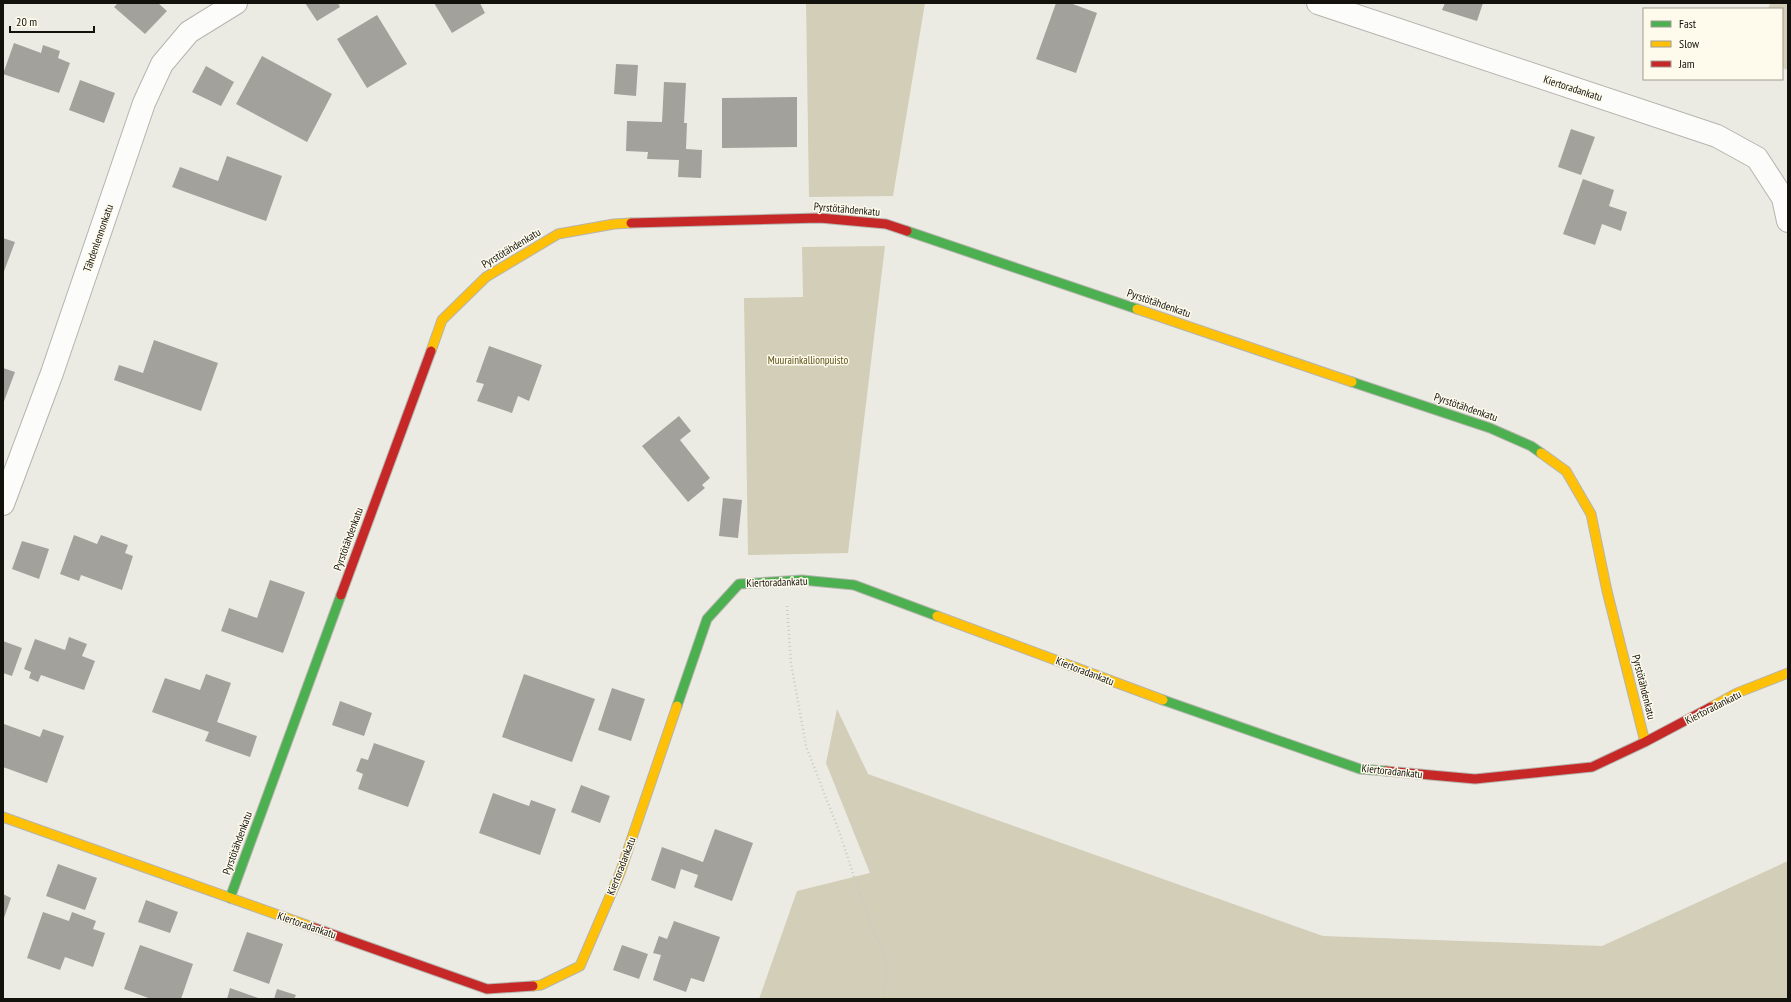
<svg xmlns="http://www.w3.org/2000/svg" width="1791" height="1002" font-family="'PT Sans Narrow',sans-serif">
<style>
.forest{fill:#d2ceb8}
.building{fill:#a2a19c}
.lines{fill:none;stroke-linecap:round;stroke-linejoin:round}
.street-casing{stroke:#b5b4ae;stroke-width:24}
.fast-casing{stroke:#b5b4ae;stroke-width:11}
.slow-casing{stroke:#b5b4ae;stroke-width:11}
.jam-casing{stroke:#b5b4ae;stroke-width:11}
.path{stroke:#cac9c7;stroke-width:2.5;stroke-dasharray:1 3;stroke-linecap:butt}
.street{stroke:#fcfcfb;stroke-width:22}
.fast{stroke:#4caf50;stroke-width:9}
.slow{stroke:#ffc107;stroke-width:9}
.jam{stroke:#c62828;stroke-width:9}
.labels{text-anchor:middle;stroke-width:3;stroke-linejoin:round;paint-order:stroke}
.street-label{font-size:11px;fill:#12110c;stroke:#fefbec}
.park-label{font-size:11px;fill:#5b5118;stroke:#fefbec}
</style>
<rect width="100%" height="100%" fill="#ecebe3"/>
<path class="forest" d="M 806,3 L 925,3 L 893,196 L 809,197 Z
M 1770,3 L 1788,3 L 1788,70 L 1782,68 L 1782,9 L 1768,9 Z
M 885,246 L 848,553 L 748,555 L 744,298 L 803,297 L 802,247 Z
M 837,709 L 868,774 L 1323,936 L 1602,946 L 1788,861 L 1788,999 L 759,999 L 797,891 L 870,873 L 826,763 Z"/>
<path class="building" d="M 118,3 L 158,3 L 167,11 L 145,34 L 114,7 Z
M 305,3 L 338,3 L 340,7 L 317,21 Z
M 434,3 L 480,3 L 485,13 L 452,33 Z
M 1056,3 L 1070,3 L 1097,13 L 1076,73 L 1036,59 Z
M 1445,3 L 1483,3 L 1477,21 L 1442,10 Z
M 377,15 L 407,64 L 367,88 L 337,39 Z
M 14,43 L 41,53 L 43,45 L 60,51 L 58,58 L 70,63 L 59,93 L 3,74 Z
M 262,56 L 332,94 L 307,142 L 236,104 Z
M 616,64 L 638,65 L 636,96 L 614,94 Z
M 206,66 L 234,82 L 221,106 L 192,92 Z
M 80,80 L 115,93 L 104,123 L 69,110 Z
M 664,82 L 686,83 L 684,123 L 687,123 L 686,149 L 702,150 L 701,178 L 678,177 L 679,160 L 647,159 L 648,152 L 626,151 L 627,121 L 662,122 Z
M 797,97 L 797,147 L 722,148 L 722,98 Z
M 1571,129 L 1595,137 L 1581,175 L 1558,167 Z
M 227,156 L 282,176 L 266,221 L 172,187 L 180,167 L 218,181 Z
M 1583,179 L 1614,190 L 1609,206 L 1627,212 L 1621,231 L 1602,224 L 1595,245 L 1563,234 Z
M 3,238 L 15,242 L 3,274 Z
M 154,340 L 218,363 L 201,411 L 114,380 L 119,365 L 143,373 Z
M 489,346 L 542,365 L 529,401 L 518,396 L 512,413 L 477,401 L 484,384 L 476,382 Z
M 3,368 L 15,372 L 3,404 Z
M 679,416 L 691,431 L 680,440 L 710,478 L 702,485 L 705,488 L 688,502 L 642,446 Z
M 723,498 L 742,500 L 738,538 L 719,536 Z
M 74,535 L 97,544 L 101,535 L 128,545 L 125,553 L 133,556 L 122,590 L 81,575 L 79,581 L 60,574 Z
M 22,541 L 49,549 L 39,579 L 12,569 Z
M 270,580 L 305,592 L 283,653 L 221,631 L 229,608 L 257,618 Z
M 69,637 L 87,644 L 82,656 L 95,661 L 84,690 L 41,675 L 38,682 L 29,678 L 31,672 L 24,669 L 35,639 L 65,650 Z
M 3,641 L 22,648 L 12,676 L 3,673 Z
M 206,674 L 231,683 L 217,722 L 257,736 L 250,757 L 205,741 L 209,732 L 152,712 L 165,678 L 200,690 Z
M 524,674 L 595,699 L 572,762 L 502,737 Z
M 612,688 L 645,699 L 631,741 L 598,730 Z
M 340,701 L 372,713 L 364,736 L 332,725 Z
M 4,724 L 40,737 L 43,729 L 64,736 L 47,783 L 3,767 Z
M 374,743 L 425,761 L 408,807 L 358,789 L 363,774 L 356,771 L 361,758 L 368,760 Z
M 581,785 L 610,796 L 600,823 L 571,812 Z
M 493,793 L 529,806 L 531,800 L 556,809 L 540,855 L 479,833 Z
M 715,829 L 753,843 L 732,901 L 694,887 L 698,875 L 681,869 L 675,889 L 651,880 L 662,847 L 703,862 Z
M 58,864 L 97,878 L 85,910 L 46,896 Z
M 3,894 L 11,898 L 3,921 Z
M 146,900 L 178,912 L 170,933 L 138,922 Z
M 43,912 L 69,921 L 72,912 L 96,921 L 93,929 L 105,933 L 93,967 L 65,957 L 60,970 L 27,958 Z
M 674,921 L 720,937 L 704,982 L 691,978 L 686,992 L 653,980 L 661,955 L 653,953 L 659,936 L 667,939 Z
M 247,932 L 283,944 L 269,984 L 233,971 Z
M 140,945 L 193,964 L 181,999 L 151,999 L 124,989 Z
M 622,945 L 648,954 L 639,979 L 613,970 Z
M 230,988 L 261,999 L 227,999 Z
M 277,989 L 296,995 L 294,999 L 274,999 Z"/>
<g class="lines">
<defs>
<path id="street" d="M 1318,3 L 1717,136 L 1757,158 L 1783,198 L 1788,221
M 3,504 L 52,373 L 144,103 L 162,64 L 189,32 L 236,3"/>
<path id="fast" d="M 907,231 L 1137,309
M 1352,382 L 1490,428 L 1531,446 L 1541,453
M 1163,700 L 1360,769 L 1386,771
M 677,706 L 707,619 L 739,584 L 802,580 L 854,585 L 937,616
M 230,898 L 341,595"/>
<path id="slow" d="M 1137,309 L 1352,382
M 431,351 L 442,320 L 486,277 L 558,234 L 614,224 L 631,223
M 1541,453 L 1566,471 L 1591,514 L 1607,591 L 1645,742
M 937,616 L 1163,700
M 1711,707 L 1737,693 L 1788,673
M 3,817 L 312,927
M 533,986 L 541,985 L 580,966 L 620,873 L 677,706"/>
<path id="jam" d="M 631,223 L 820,218 L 886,224 L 907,231
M 341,595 L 431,351
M 1386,771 L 1475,779 L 1592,767 L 1645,742 L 1711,707
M 312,927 L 487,989 L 533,986"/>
</defs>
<use href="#street" class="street-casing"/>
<use href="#fast" class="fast-casing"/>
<use href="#slow" class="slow-casing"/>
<use href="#jam" class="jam-casing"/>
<path class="path" d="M 787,606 L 791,663 L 806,746 L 840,834 L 863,904 L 887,961 L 884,999"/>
<use href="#street" class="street"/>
<use href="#fast" class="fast"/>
<use href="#slow" class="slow"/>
<use href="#jam" class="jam"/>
</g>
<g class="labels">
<g class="street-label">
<text transform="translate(1573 88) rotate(18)" y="4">Kiertoradankatu</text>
<text transform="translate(847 209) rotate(5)" y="4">Pyrstötähdenkatu</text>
<text transform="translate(98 238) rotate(-71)" y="4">Tähdenlennonkatu</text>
<text transform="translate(511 248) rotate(-31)" y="4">Pyrstötähdenkatu</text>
<text transform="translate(1159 303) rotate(19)" y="4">Pyrstötähdenkatu</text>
<text transform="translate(1466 407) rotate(19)" y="4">Pyrstötähdenkatu</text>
<text transform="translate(348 539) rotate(-70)" y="4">Pyrstötähdenkatu</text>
<text transform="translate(777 582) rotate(-2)" y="4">Kiertoradankatu</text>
<text transform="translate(1085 671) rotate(21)" y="4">Kiertoradankatu</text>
<text transform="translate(1644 687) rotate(76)" y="4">Pyrstötähdenkatu</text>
<text transform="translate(1713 707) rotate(-27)" y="4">Kiertoradankatu</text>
<text transform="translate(1392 771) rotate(6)" y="4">Kiertoradankatu</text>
<text transform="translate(237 843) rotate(-70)" y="4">Pyrstötähdenkatu</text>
<text transform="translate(621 866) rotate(-69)" y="4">Kiertoradankatu</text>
<text transform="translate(307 925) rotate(19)" y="4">Kiertoradankatu</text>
</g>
<g class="park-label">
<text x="808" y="364">Muurainkallionpuisto</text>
</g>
</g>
<rect width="1791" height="1002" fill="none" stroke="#12110c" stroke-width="8"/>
<rect x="1643" y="8" width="140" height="72" fill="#fefbec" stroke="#a09d92"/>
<rect x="1651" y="21" width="20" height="6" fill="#4caf50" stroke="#a09d92"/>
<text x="1679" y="28" font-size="12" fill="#12110c">Fast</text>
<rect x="1651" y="41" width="20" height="6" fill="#ffc107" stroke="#a09d92"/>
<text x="1679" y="48" font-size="12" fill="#12110c">Slow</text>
<rect x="1651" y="61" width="20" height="6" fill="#c62828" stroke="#a09d92"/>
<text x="1679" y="68" font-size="12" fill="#12110c">Jam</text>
<path d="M10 26v6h84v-6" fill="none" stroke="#12110c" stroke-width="2"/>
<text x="16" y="26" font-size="12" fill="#12110c" stroke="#fefbec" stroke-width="3" paint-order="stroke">20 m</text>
</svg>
